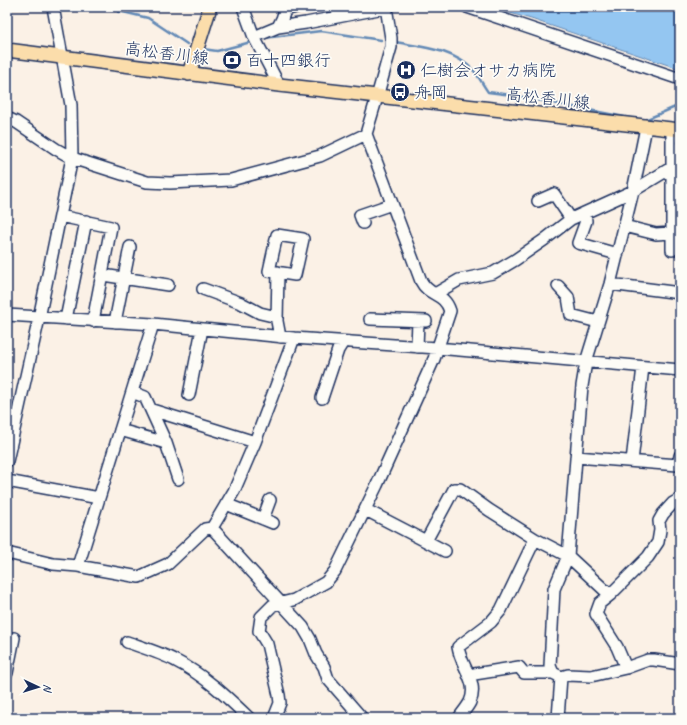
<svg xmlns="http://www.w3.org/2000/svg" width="687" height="725" font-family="Caveat,'Klee One',sans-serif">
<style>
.water{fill:#94c6f1;stroke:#648ab6}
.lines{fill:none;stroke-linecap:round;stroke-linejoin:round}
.stream{stroke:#648ab6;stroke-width:2.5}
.minor-casing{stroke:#1b2f5e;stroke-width:14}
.major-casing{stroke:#1b2f5e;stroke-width:16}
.minor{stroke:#fdfcf7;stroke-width:11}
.major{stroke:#fbddab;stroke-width:13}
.labels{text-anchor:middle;stroke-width:3.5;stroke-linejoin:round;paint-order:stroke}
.street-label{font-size:17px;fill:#1b2f5e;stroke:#fdfcf7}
.poi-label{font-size:17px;fill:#1b2f5e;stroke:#fdfcf7;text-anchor:start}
</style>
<rect width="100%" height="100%" fill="#fbf1e6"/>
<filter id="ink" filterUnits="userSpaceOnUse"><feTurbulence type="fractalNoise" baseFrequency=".025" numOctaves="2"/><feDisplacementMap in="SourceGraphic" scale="8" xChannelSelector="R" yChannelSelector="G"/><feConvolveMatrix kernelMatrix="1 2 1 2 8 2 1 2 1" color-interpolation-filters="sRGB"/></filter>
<g filter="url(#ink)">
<path class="water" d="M 490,7 L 680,7 L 680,69 L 531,19 Z"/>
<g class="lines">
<path class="stream" d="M 102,7 L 148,18 L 187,44
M 119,12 L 123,7
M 264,38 L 321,31 L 381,40
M 395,42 C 423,47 453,49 474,71 C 479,77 483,85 488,92 L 512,95 L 630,118
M 203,49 L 217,51 L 251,42
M 645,120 L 680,105"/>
<defs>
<path id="minor" d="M 243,7 L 254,37 L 279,85
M 467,7 L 680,79
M 278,27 L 282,19 L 285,10 L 296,7
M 254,37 L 278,27 L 306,23 L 389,7
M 7,118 L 16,122 L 56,149 L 72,158 L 147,182 L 170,183 L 231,180 L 320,156 L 366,134
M 672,129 L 672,250
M 538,201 L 554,194 L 571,219
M 585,213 L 586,221 L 578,243 L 617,254
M 60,216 L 111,227 L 93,321
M 363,223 L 360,215 L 392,204
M 624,226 L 656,234 L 671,233
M 277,235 L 303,239 L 295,275 L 269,271 Z
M 278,272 L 277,321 L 280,337
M 103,275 L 168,285
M 610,284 L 680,293
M 558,286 L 568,297 L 571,315 L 598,322
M 203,289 L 241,303 L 260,313 L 277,317
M 435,294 L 459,280 L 493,273 L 515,260 L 544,240 L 571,219 L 633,191 L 671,168
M 7,315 L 153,324 L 294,338 L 437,348 L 680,370
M 66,319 L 86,221
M 370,319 L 426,321
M 115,322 L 130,247
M 417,347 L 418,321
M 132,392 L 145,397 L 166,443 L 178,479
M 189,395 L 202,329
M 322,398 L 338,350 L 343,342
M 152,410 L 255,442
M 120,430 L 166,443
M 576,457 L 678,465 L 680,456
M 7,461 L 39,318 L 72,158 L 71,105 L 53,7
M 632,461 L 643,367
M 7,481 L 99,498
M 226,504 L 273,523
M 366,510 L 445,551
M 263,519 L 270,500
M 212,528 L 303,627 L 310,639 L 316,654 L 324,667 L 328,679 L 362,718
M 426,541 L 454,489 L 460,489 L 489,510 L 535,539 L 568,556 L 610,595
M 7,553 L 53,564 L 78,566 L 139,577 L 168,564 L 205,529 L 212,528 L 234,491 L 255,442 L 294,338
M 78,566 L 153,324
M 127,642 C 144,648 161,653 176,661 C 204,675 227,697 249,718
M 626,668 L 617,647 L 596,614 L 600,603 L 610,595 L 648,557 L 658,542 L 660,530 L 659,521 L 663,514 L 673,503 L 680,499
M 7,673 L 14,638
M 468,675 L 519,667 L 524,673 L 553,673
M 561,677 L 568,675 L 591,676 L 626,668 L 648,660 L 654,660 L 680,664
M 274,718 L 280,703 L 279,695 L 267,644 L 259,631 L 261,617 L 273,605 L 294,600 L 326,582 L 335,571 L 377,485 L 434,359 L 450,311 C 444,292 429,297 421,281 L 366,134 L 377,97 L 391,47 L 391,38 L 386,7 L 385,7
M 459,718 C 462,713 467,708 470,702 C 479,682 461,667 458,647 L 491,622 L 501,610 L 535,539
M 558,718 L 561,677 L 553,673 L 550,666 L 554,589 L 568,556 L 582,386 L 586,362 L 610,284 L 633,191 L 646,127"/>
<path id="major" d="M 7,50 L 279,85 L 680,130
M 189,74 L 210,7"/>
</defs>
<use href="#minor" class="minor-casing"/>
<use href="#major" class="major-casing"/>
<use href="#minor" class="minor"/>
<use href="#major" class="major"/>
</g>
</g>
<defs>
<symbol id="bank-disc" viewBox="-11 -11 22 22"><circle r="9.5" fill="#1b2f5e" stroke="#fdfcf7"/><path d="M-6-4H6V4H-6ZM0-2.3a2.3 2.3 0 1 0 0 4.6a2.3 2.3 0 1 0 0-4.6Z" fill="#fff"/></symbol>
<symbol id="hospital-disc" viewBox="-11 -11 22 22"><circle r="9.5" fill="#1b2f5e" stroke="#fdfcf7"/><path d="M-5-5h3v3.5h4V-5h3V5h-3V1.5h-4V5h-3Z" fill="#fff"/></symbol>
<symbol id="bus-disc" viewBox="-11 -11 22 22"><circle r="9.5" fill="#1b2f5e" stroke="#fdfcf7"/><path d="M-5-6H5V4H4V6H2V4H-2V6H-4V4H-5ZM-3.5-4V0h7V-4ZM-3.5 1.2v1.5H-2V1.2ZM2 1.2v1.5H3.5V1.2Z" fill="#fff"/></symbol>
</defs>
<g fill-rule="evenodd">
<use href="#bank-disc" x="221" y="49" width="22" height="22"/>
<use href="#hospital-disc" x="395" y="59" width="22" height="22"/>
<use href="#bus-disc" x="389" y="81" width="22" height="22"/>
</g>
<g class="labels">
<g class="street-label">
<text transform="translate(167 53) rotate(7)" y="6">高松香川線</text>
<text transform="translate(548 98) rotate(6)" y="6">高松香川線</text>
</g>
<g class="poi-label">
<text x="246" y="66">百十四銀行</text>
<text x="420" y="76">仁樹会オサカ病院</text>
<text x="414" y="98">舟岡</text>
</g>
</g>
<rect width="687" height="725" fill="none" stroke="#fdfcf7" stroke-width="24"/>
<rect x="12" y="12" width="663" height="701" fill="none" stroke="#1b2f5e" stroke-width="1.5" filter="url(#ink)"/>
<g transform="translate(38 687) rotate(94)" stroke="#fdfcf7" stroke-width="3" paint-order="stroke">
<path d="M0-3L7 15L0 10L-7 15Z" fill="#1b2f5e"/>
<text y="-6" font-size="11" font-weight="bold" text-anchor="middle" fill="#1b2f5e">N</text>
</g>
</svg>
